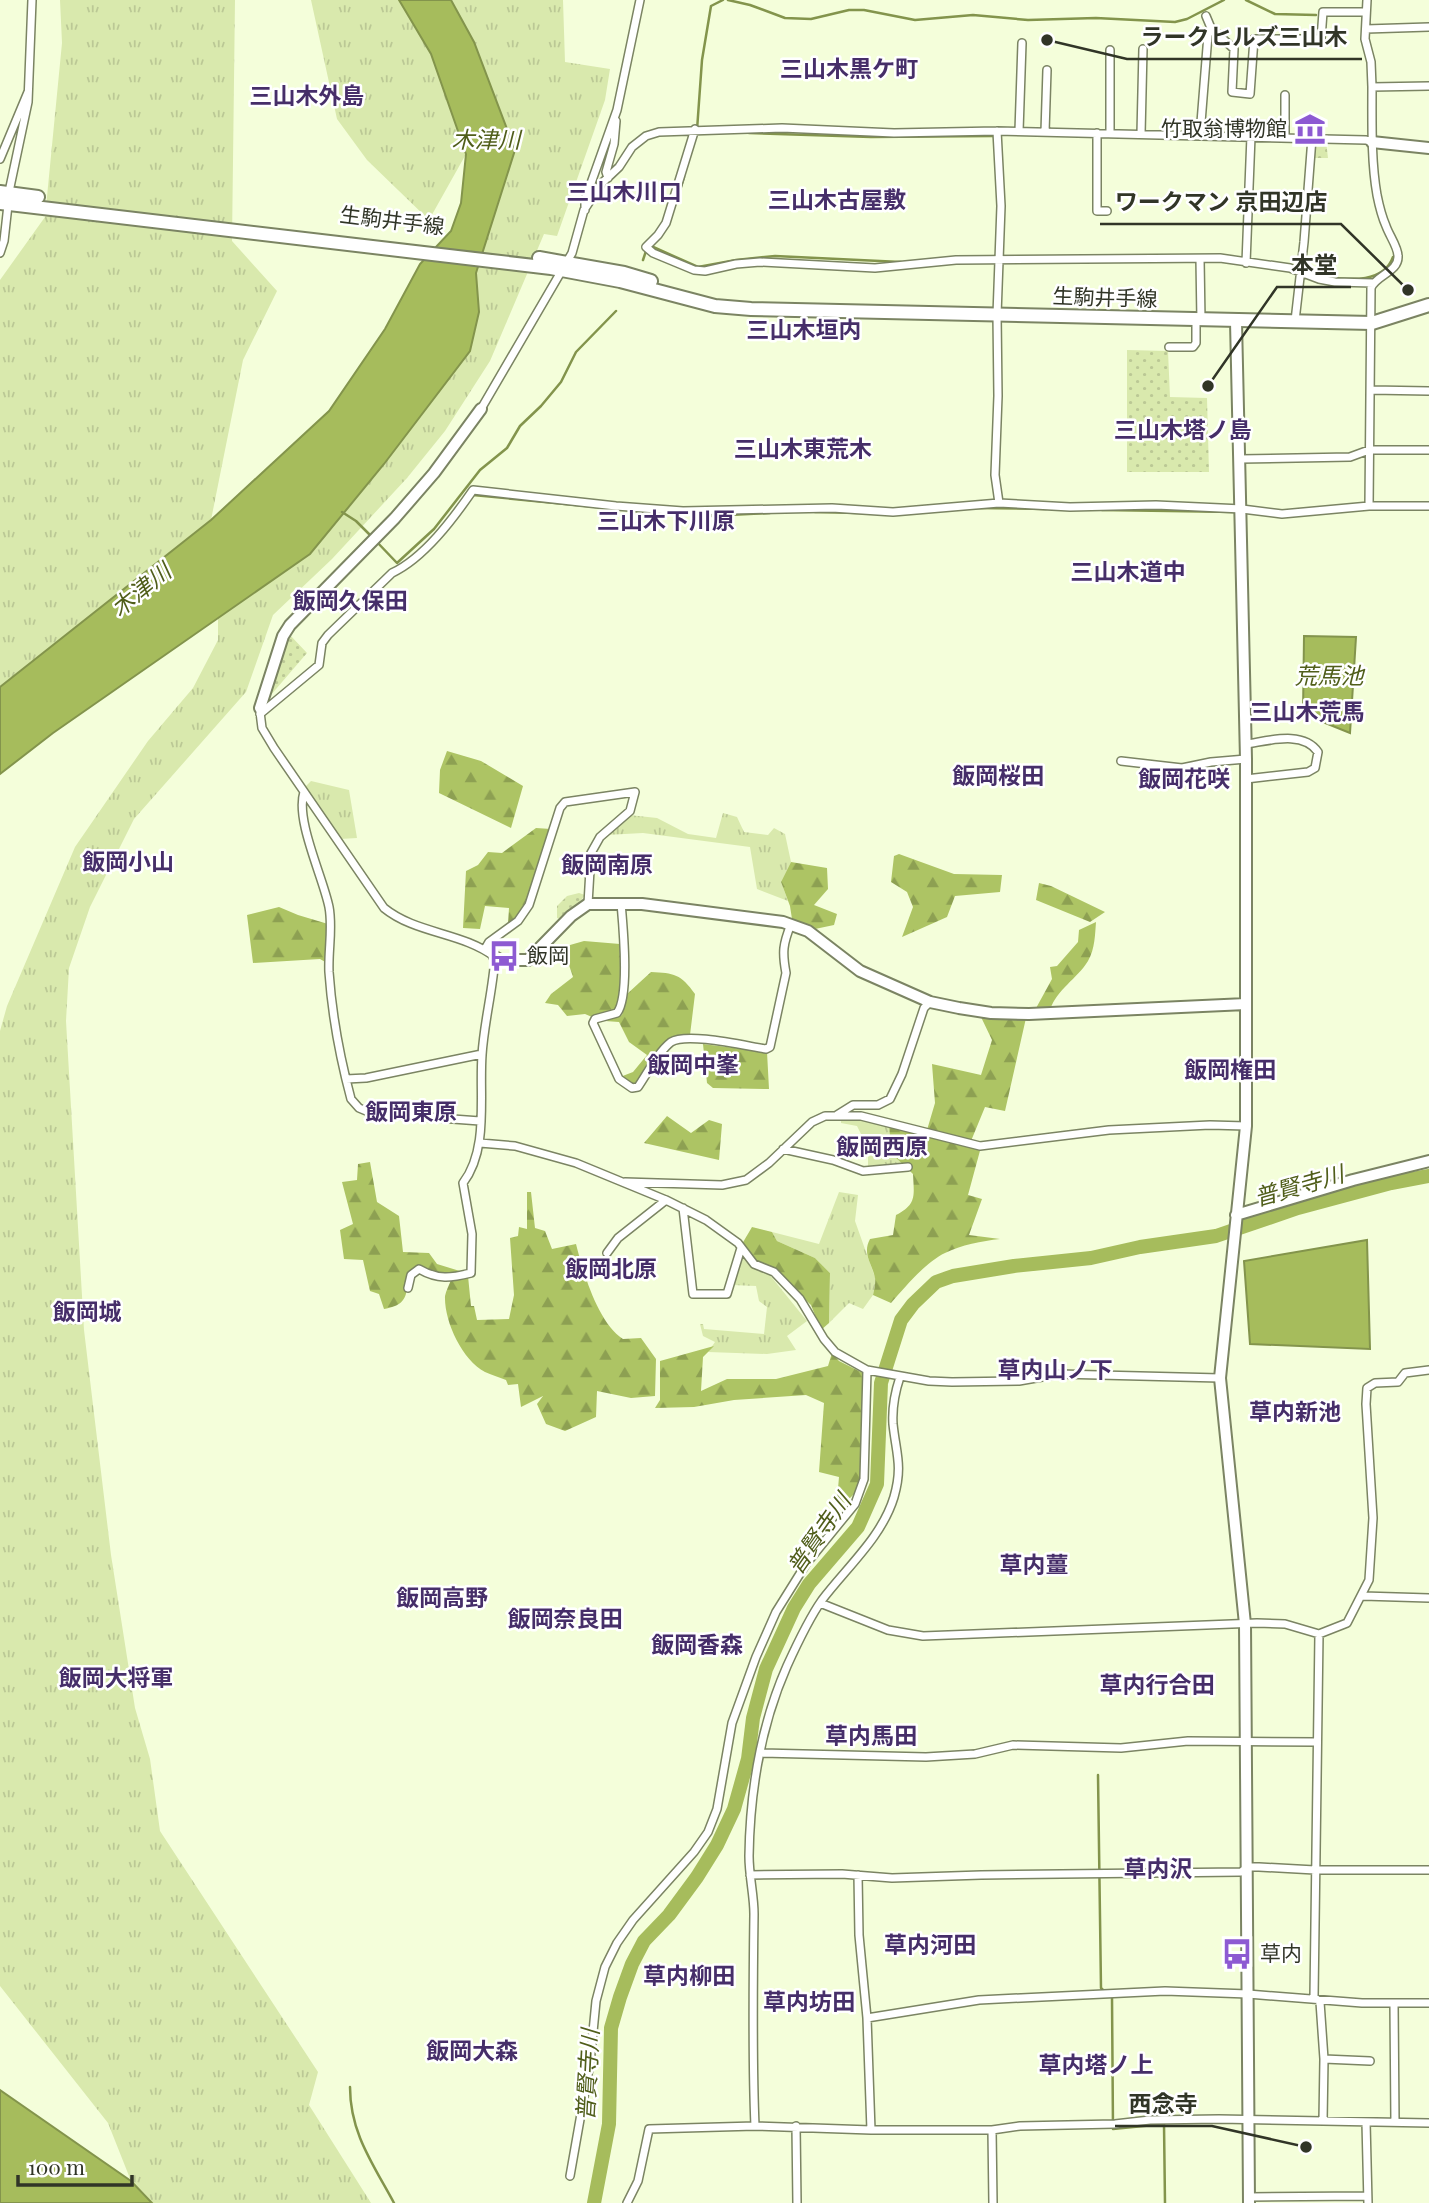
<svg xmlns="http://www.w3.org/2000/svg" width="1429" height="2203" font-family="'Playfair Display','Noto Sans JP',serif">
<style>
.grass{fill:url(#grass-tufts)}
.forest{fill:url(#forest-firs)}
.park{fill:url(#park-dots)}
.water{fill:#a6bc5c;stroke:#83944c;stroke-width:2}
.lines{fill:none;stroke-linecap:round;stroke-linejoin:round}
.stream{stroke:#83944c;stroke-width:2.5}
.river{stroke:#a6bc5c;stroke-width:14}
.street-casing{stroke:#7b8463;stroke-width:10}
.secondary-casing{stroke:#7b8463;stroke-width:14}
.primary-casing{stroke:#7b8463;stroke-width:16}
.street{stroke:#fff;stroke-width:7}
.secondary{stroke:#fff;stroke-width:10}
.primary{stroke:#fff;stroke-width:12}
.labels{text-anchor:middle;stroke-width:5;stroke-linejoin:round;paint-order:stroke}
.poi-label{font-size:21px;fill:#313527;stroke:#fff;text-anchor:start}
.street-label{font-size:21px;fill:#313527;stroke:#fff}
.neighbourhood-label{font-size:23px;font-weight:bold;fill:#462e69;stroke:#fff}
.water-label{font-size:23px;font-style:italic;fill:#505e1a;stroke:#fff}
.leader{fill:none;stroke:#313527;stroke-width:2.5}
.callout-dot{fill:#313527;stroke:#fff;stroke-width:2.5}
.callout-label{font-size:23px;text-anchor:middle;font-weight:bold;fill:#313527;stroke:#fff;stroke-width:5;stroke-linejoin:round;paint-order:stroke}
</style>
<defs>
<pattern id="grass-tufts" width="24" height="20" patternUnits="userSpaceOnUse" patternTransform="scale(1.75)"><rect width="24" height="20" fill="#d9e9ad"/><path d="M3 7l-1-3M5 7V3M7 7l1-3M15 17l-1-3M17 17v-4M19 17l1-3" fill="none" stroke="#bbc895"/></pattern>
<pattern id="forest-firs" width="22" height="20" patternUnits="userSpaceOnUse" patternTransform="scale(1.75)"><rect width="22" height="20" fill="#adc464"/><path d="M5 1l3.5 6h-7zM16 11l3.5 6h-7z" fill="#8da052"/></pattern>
<pattern id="park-dots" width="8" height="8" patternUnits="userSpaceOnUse" patternTransform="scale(1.75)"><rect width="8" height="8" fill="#d9e9ad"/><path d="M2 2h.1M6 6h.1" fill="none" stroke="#bbc895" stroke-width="1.8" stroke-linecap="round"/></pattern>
</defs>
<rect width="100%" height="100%" fill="#f4feda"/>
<path class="grass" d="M 60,0 L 235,0 L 232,241 L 277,291 L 243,360 L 211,520 L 0,687 L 0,280 L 45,217 L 62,43 Z
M 311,0 L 399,0 L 431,54 L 466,154 L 429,220 L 367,160 L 337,119 Z
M 451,0 L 563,0 L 565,62 L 610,69 L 605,100 L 557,236 L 544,234 L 490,361 L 445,431 L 407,478 L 332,559 L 273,615 L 246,692 L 134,819 L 90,907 L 69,968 L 66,1021 L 84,1330 L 111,1555 L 135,1708 L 150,1759 L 160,1831 L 318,2072 L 309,2105 L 371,2203 L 152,2203 L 131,2181 L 108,2123 L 0,1986 L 0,1031 L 7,1006 L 75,847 L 148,741 L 193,688 L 218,640 L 218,618 L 310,554 L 384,464 L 470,351 L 479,312 L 476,273 L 515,150 L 474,42 Z
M 311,781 L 349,790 L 357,838 L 340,839 L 305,787 Z
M 723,813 L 737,817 L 744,832 L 768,835 L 774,828 L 785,834 L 791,862 L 781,882 L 788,901 L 757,889 L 750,847 L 643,833 L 606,835 L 629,815 L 657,818 L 688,834 L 716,838 Z
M 841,1118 L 861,1118 L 889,1124 L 891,1152 L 904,1163 L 868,1166 L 868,1148 L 857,1126 L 841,1123 Z
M 839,1192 L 858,1195 L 855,1221 L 876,1280 L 873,1295 L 863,1309 L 849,1303 L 829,1323 L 830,1273 L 815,1258 L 777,1241 L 772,1232 L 819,1244 Z
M 742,1255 L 753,1268 L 769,1274 L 807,1321 L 787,1336 L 796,1350 L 767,1354 L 708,1352 L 715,1342 L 703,1336 L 700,1324 L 703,1324 L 704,1329 L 764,1334 L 767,1307 L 759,1301 L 756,1286 L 732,1285 Z"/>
<path class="forest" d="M 447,751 L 481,761 L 523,786 L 511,828 L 439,793 L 440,770 Z
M 536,828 L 551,829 L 522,911 L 508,924 L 509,908 L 485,906 L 480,929 L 463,928 L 466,871 L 478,865 L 488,852 L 502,853 Z
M 899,854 L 954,874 L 1002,875 L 1000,892 L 955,896 L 947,917 L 902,937 L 913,907 L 907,892 L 891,882 L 894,856 Z
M 791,862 L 827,868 L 828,889 L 814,905 L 837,914 L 834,925 L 815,929 L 792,919 L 790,906 L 781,882 Z
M 1039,883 L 1051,886 L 1105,912 L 1090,922 L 1036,900 Z
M 279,907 L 298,915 L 328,924 L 327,963 L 320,959 L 253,963 L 247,915 Z
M 1096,922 C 1095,934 1095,949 1088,961 C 1077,979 1057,989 1050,1010 L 1035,1010 L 1052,979 L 1050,967 L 1057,966 L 1078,942 L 1079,930 Z
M 584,941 L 620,944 L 622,980 L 618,1007 L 616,1010 L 592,1017 L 585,1014 L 567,1016 L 558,1005 L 545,1003 L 551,994 L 573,977 L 563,947 Z
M 651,972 C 674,973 681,974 695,994 L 690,1035 L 671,1039 L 635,1083 L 629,1083 L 620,1077 L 633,1072 L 647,1055 L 629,1042 L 619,1022 L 605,1021 L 622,1015 L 627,994 Z
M 981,1017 L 995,1020 L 1026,1018 L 1005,1111 L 985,1107 L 971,1141 L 927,1130 L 935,1103 L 932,1064 L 981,1075 L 992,1040 Z
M 703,1044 L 767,1052 L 769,1089 L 713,1088 L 707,1083 Z
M 667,1116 L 691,1133 L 709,1120 L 722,1124 L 719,1160 L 644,1143 Z
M 889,1124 L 981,1147 L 968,1195 L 982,1199 L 969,1235 L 1000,1239 C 982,1241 961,1245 945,1253 C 926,1262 905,1287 891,1303 L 873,1295 C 874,1290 876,1283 875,1278 C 872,1263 862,1254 870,1239 L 893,1235 L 896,1215 C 917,1204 914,1196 913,1174 L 891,1153 Z
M 370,1162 L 377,1202 L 399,1216 L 403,1252 L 429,1253 L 437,1264 L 463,1272 L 441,1276 L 420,1266 C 395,1277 422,1303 384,1309 L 379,1294 L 370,1291 L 363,1260 L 344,1259 L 340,1230 L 353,1224 L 342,1182 L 357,1180 L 358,1164 Z
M 527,1192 L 531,1192 L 535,1228 L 545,1231 L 552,1249 L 576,1244 C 583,1272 598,1323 623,1339 L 641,1338 L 656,1359 L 655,1396 L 631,1398 L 597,1391 L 596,1417 L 565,1431 L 546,1424 L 537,1404 L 543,1396 L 521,1407 L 518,1384 L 508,1385 L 506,1380 C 499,1377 491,1375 485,1372 C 462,1360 444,1321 445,1296 C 446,1291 449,1285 451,1280 L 468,1276 L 471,1306 L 474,1306 L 477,1320 L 509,1319 L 514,1295 L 510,1238 L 518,1236 L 519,1227 L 527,1229 Z
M 752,1227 L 772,1232 L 777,1241 L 815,1258 L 830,1273 L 829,1323 L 821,1330 L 811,1305 L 781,1277 L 756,1261 L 742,1244 Z
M 714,1346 L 703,1357 L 701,1391 L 727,1379 L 776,1379 L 828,1366 L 832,1353 L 839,1361 L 865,1374 L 862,1475 L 857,1491 L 845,1503 L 837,1500 L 839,1477 L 819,1472 L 824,1403 L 806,1395 L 734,1400 L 694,1407 L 655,1408 L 660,1400 L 660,1361 Z"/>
<path class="park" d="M 1314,140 L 1326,141 L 1328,158 L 1313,158 Z
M 1127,350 L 1168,351 L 1170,397 L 1207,398 L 1209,472 L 1127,472 Z
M 289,634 L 307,653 L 264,703 Z
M 579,893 L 585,895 L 578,905 L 563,920 L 557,918 L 557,906 L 567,896 Z"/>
<path class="water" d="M 399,0 L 451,0 L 474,42 L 515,150 L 476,273 L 479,312 L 470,351 L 384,464 L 310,554 L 53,733 L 0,774 L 0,687 L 211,520 L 329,411 L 385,329 L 420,264 L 451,231 L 461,203 L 466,154 L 431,54 Z
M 1304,636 L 1356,637 L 1350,733 L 1303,714 Z
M 1367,1240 L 1370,1349 L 1250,1344 L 1244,1261 Z
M 0,2090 L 131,2181 L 152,2203 L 0,2203 Z"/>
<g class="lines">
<path class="stream" d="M 728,0 L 750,5 L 785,18 L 811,19 L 849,10 L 864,10 L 915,20 L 973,15 L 1028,20 L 1096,18 L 1175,22 L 1187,19 L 1224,0
M 1246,0 L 1275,14 L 1316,15
M 697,130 L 702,60 L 711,6 L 723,0
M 749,133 L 871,137 L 994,136
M 674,207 L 684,177
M 651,246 L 698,267 L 736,260 L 775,256 L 901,262
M 960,257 L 1090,256
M 643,260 L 646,251
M 1328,277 C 1350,280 1384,283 1393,257
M 473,495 L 596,507
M 976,508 L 1046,509
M 1102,510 L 1235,512
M 634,511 L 709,516 L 770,513
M 342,512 L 356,521 L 371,536
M 815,512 L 861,513
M 376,541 L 397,563 L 434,529 L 480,470 L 507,448 L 520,426 L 541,406 L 561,382 L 576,352 L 616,311
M 1098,1775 L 1101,1988 L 1104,1991
M 1112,1997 L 1113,2129 L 1164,2124 L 1165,2203
M 350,2087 C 350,2133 373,2164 394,2203"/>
<path class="river" d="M 594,2203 L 609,2124 L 611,2028 L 620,1997 L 632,1964 L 644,1941 L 669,1915 L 697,1877 L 717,1845 L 734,1809 L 748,1759 L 753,1718 L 766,1669 L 794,1608 L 809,1584 L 858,1527 L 877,1484 L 881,1383 L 901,1320 L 913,1304 L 936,1282 L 953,1276 L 1014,1266 L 1091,1258 L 1140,1247 L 1216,1236 L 1298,1208 L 1391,1183 L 1429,1176"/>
<defs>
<path id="street" d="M 1367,0 L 1365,39 L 1371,62 L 1372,87
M 1206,16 L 1211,28 L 1234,49 L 1232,92 L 1250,94 L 1254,39 L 1321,39 L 1323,12 L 1366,12
M 1366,29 L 1429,27
M 1110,50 L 1110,133
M 695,129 L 666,223 L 658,235 L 646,247 L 653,253 L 694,270 L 705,271 L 736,264 L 760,262 L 875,268 L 956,260 L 1220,258 L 1290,268 L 1319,279 L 1335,282 L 1373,283
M 997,131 L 1001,206 L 997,315 L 998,396 L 995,475 L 999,503
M 1019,131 L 1022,43
M 1045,132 L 1047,70
M 1097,133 L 1097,211 L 1107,211
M 1141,134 L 1143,49
M 1200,135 L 1208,35 L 1211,28
M 1285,137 L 1285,95
M 0,159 L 28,92
M 608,178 L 606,172 L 614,144 L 616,121
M 585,210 L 585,200 L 617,110 L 640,0
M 0,253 L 4,241 L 10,187 L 28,102 L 32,0
M 1200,259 L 1201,321
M 1246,263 L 1251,136
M 1295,321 L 1304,242 L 1312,138
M 1169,347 L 1193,347 L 1196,343 L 1196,321
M 1371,390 L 1429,391
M 481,409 L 572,253 L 584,210 L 601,184 L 619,167 L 632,147 L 646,136 L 659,132 L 782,128 L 894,133 L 997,131 L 1366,140 L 1372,142
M 1240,459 L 1350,457 L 1369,450 L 1429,450
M 1369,506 L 1371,288 C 1376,275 1399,272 1398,256 C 1398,247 1389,235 1386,226 C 1382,217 1379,205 1377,195 C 1371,161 1372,122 1372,87 L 1429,86
M 260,712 L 262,728 L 274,748 L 384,908 C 416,934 462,932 495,957 C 493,990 484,1022 482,1055 C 479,1096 489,1149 463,1183 L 472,1234 L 471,1273 C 451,1278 438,1280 419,1269 L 411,1275 L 408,1288
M 260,714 L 319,665 L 322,643 L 328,635 L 392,573 C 424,558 453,519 473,490 L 616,506 L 683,511 L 832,508 L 893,512 L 999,503 L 1070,507 L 1156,505 L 1242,509 L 1282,514 L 1369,506 L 1429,506
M 1246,744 C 1268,741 1303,730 1318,752 L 1315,768 L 1308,772 L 1246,779
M 1121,761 L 1182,768 L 1211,762 L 1246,759
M 304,792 C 295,820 323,877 329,907 C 333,928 328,950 329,972 C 332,1015 340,1058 351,1099 L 359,1108 L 371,1113 L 480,1121
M 621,903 C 623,926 630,996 617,1013 L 595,1019 L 593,1023 L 619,1079 L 632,1088 L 638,1087 C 647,1074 658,1052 671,1042 C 687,1032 746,1046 766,1049 L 770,1047 L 786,973 C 782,952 783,944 791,924
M 485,949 L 489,942 L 518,921 L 529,905 L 560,808 L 565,802 L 635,792 L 630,811 L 600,837 L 591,853 L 588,904
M 346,1079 L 366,1078 L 482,1054
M 837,1115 L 853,1105 L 878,1105 L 890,1099 L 902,1074 L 924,1008 L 930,1002
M 480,1143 L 515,1146 L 576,1163 L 666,1200 L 706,1220 L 738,1243 L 754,1264 L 774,1272 L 800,1299 L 824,1339 L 835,1352 L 867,1370 L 929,1381 L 952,1382 L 1019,1381 L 1059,1374 L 1220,1378
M 783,1149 L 833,1160 L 863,1171 L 908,1167
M 625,1182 L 722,1185 L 746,1180 L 769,1163 L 812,1122 L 825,1116 L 861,1116 L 980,1146 L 1109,1130 L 1210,1125 L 1246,1126
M 683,1208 L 693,1294 L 727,1294 L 741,1248
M 607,1253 L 618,1238 L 666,1200
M 1363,1596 L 1429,1598
M 820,1603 L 888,1630 L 923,1636 L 1257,1623 L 1285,1624 L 1319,1634 L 1347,1623 L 1369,1580 L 1373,1518 L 1366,1404 L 1367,1388 L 1375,1383 L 1398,1382 L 1405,1373 L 1429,1370
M 1319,1634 L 1314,1997 L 1320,2002 L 1324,2059 L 1323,2121
M 761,1753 L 926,1757 L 975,1754 L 1013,1745 L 1121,1748 L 1188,1741 L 1317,1742
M 750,1875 L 842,1874 L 892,1878 L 981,1875 L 1241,1872 L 1248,1867 L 1259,1867 L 1315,1870 L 1429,1870
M 858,1875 L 859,1935 L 867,2018 L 871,2130
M 1394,2003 L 1395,2122
M 867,2018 L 979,2000 L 1165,1991 L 1248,1994 L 1362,2003 L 1429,2003
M 1324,2059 L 1370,2061
M 1366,2122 L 1368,2203
M 755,2126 C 752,2055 753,1985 754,1914 C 754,1895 749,1876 749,1856 C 750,1792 761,1725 787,1666 C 797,1644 808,1620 822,1600 C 847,1567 882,1537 894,1497 C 903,1466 896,1453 893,1424 C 892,1408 895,1392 900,1377
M 796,2126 L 797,2203
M 992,2130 L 993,2203
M 570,2176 L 590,2063 L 596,2001 L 605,1967 L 617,1943 L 633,1920 L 694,1852 L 708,1832 L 717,1809 L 732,1723 L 756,1657 L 776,1612 L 806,1564 L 855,1504 L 864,1479 L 867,1370
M 1249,2197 L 1367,2196
M 627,2203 L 638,2181 L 649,2129 L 755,2126 L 871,2130 L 992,2130 L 1020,2126 L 1115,2124 L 1150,2120 L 1219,2119 L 1429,2123"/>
<path id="secondary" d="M 1372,142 L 1429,148
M 1236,322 L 1246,759 L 1246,1126 L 1220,1378 L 1245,1624 L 1249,2203
M 260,708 L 283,636 L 290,625 L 395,518 L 434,473 L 481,409
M 495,957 L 500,960 L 528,960 L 571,916 L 588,904 L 642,904 L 783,922 L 808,931 L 860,971 L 930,1002 L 959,1008 L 991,1013 L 1029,1014 L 1246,1004
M 1236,1215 L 1353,1180 L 1429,1161"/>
<path id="primary" d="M 0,192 L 38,197
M 0,203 L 551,268 L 620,281 L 715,306 L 751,309 L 1372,323 L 1429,305
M 539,258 L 624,273 L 651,281"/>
</defs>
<use href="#street" class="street-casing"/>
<use href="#secondary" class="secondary-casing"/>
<use href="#primary" class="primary-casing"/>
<use href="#street" class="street"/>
<use href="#secondary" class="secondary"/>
<use href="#primary" class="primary"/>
</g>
<defs>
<symbol id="museum-bare" viewBox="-9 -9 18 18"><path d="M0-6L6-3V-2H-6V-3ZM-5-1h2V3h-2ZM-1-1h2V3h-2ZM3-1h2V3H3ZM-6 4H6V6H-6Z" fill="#8d5ad2" stroke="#fff" stroke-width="2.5" paint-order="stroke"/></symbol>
<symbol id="bus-bare" viewBox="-9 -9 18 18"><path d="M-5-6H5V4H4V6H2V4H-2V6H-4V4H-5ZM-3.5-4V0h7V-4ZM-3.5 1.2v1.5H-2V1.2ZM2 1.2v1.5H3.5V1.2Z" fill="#8d5ad2" stroke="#fff" stroke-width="2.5" paint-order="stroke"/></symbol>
</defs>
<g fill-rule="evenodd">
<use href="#museum-bare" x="1288" y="107" width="44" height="44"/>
<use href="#bus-bare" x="482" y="934" width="44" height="44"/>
<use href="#bus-bare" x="1215" y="1932" width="44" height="44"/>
</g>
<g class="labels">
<g class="poi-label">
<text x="1287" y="136" text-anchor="end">竹取翁博物館</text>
<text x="527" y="963">飯岡</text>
<text x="1260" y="1961">草内</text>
</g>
<g class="street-label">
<text transform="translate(392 221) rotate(7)" y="7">生駒井手線</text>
<text transform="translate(1105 298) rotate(2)" y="7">生駒井手線</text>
</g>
<g class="neighbourhood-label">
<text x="849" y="77">三山木黒ケ町</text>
<text x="307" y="104">三山木外島</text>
<text x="624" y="200">三山木川口</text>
<text x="837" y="208">三山木古屋敷</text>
<text x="804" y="338">三山木垣内</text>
<text x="1183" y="438">三山木塔ノ島</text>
<text x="803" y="457">三山木東荒木</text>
<text x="666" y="529">三山木下川原</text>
<text x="1128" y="580">三山木道中</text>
<text x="350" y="609">飯岡久保田</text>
<text x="1307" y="720">三山木荒馬</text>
<text x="998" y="784">飯岡桜田</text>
<text x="1184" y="787">飯岡花咲</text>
<text x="128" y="870">飯岡小山</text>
<text x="607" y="873">飯岡南原</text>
<text x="693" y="1073">飯岡中峯</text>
<text x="1230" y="1078">飯岡権田</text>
<text x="411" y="1120">飯岡東原</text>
<text x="882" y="1155">飯岡西原</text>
<text x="611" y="1277">飯岡北原</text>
<text x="87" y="1320">飯岡城</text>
<text x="1055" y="1378">草内山ノ下</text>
<text x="1295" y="1420">草内新池</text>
<text x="1034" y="1573">草内薑</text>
<text x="442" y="1606">飯岡高野</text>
<text x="565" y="1627">飯岡奈良田</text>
<text x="697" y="1653">飯岡香森</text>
<text x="116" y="1686">飯岡大将軍</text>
<text x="1157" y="1693">草内行合田</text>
<text x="871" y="1744">草内馬田</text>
<text x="1158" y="1877">草内沢</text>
<text x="930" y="1953">草内河田</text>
<text x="689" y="1984">草内柳田</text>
<text x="809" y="2010">草内坊田</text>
<text x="472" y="2059">飯岡大森</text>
<text x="1096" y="2073">草内塔ノ上</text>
</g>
<g class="water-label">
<text x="486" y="148">木津川</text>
<text transform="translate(141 590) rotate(-39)" y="8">木津川</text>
<text x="1329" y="684">荒馬池</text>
<text transform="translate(1299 1186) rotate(-16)" y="8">普賢寺川</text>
<text transform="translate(819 1534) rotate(-55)" y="8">普賢寺川</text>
<text transform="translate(588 2075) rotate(-87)" y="8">普賢寺川</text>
</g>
</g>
<path class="leader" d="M1047 40L1127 59H1362M1408 290L1341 224H1100M1208 386L1277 287H1351M1306 2147L1212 2126H1115"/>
<g class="callout-dot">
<circle cx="1047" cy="40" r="7"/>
<circle cx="1408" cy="290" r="7"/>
<circle cx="1208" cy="386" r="7"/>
<circle cx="1306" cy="2147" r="7"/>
</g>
<g class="callout-label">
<text x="1244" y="45">ラークヒルズ三山木</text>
<text x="1221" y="210">ワークマン 京田辺店</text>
<text x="1314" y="273">本堂</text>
<text x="1163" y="2112">西念寺</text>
</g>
<path d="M18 2175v10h114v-10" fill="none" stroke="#313527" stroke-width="3.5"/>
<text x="28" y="2175" font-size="21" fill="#313527" stroke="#ffffff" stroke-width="5" paint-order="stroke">100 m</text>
</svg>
